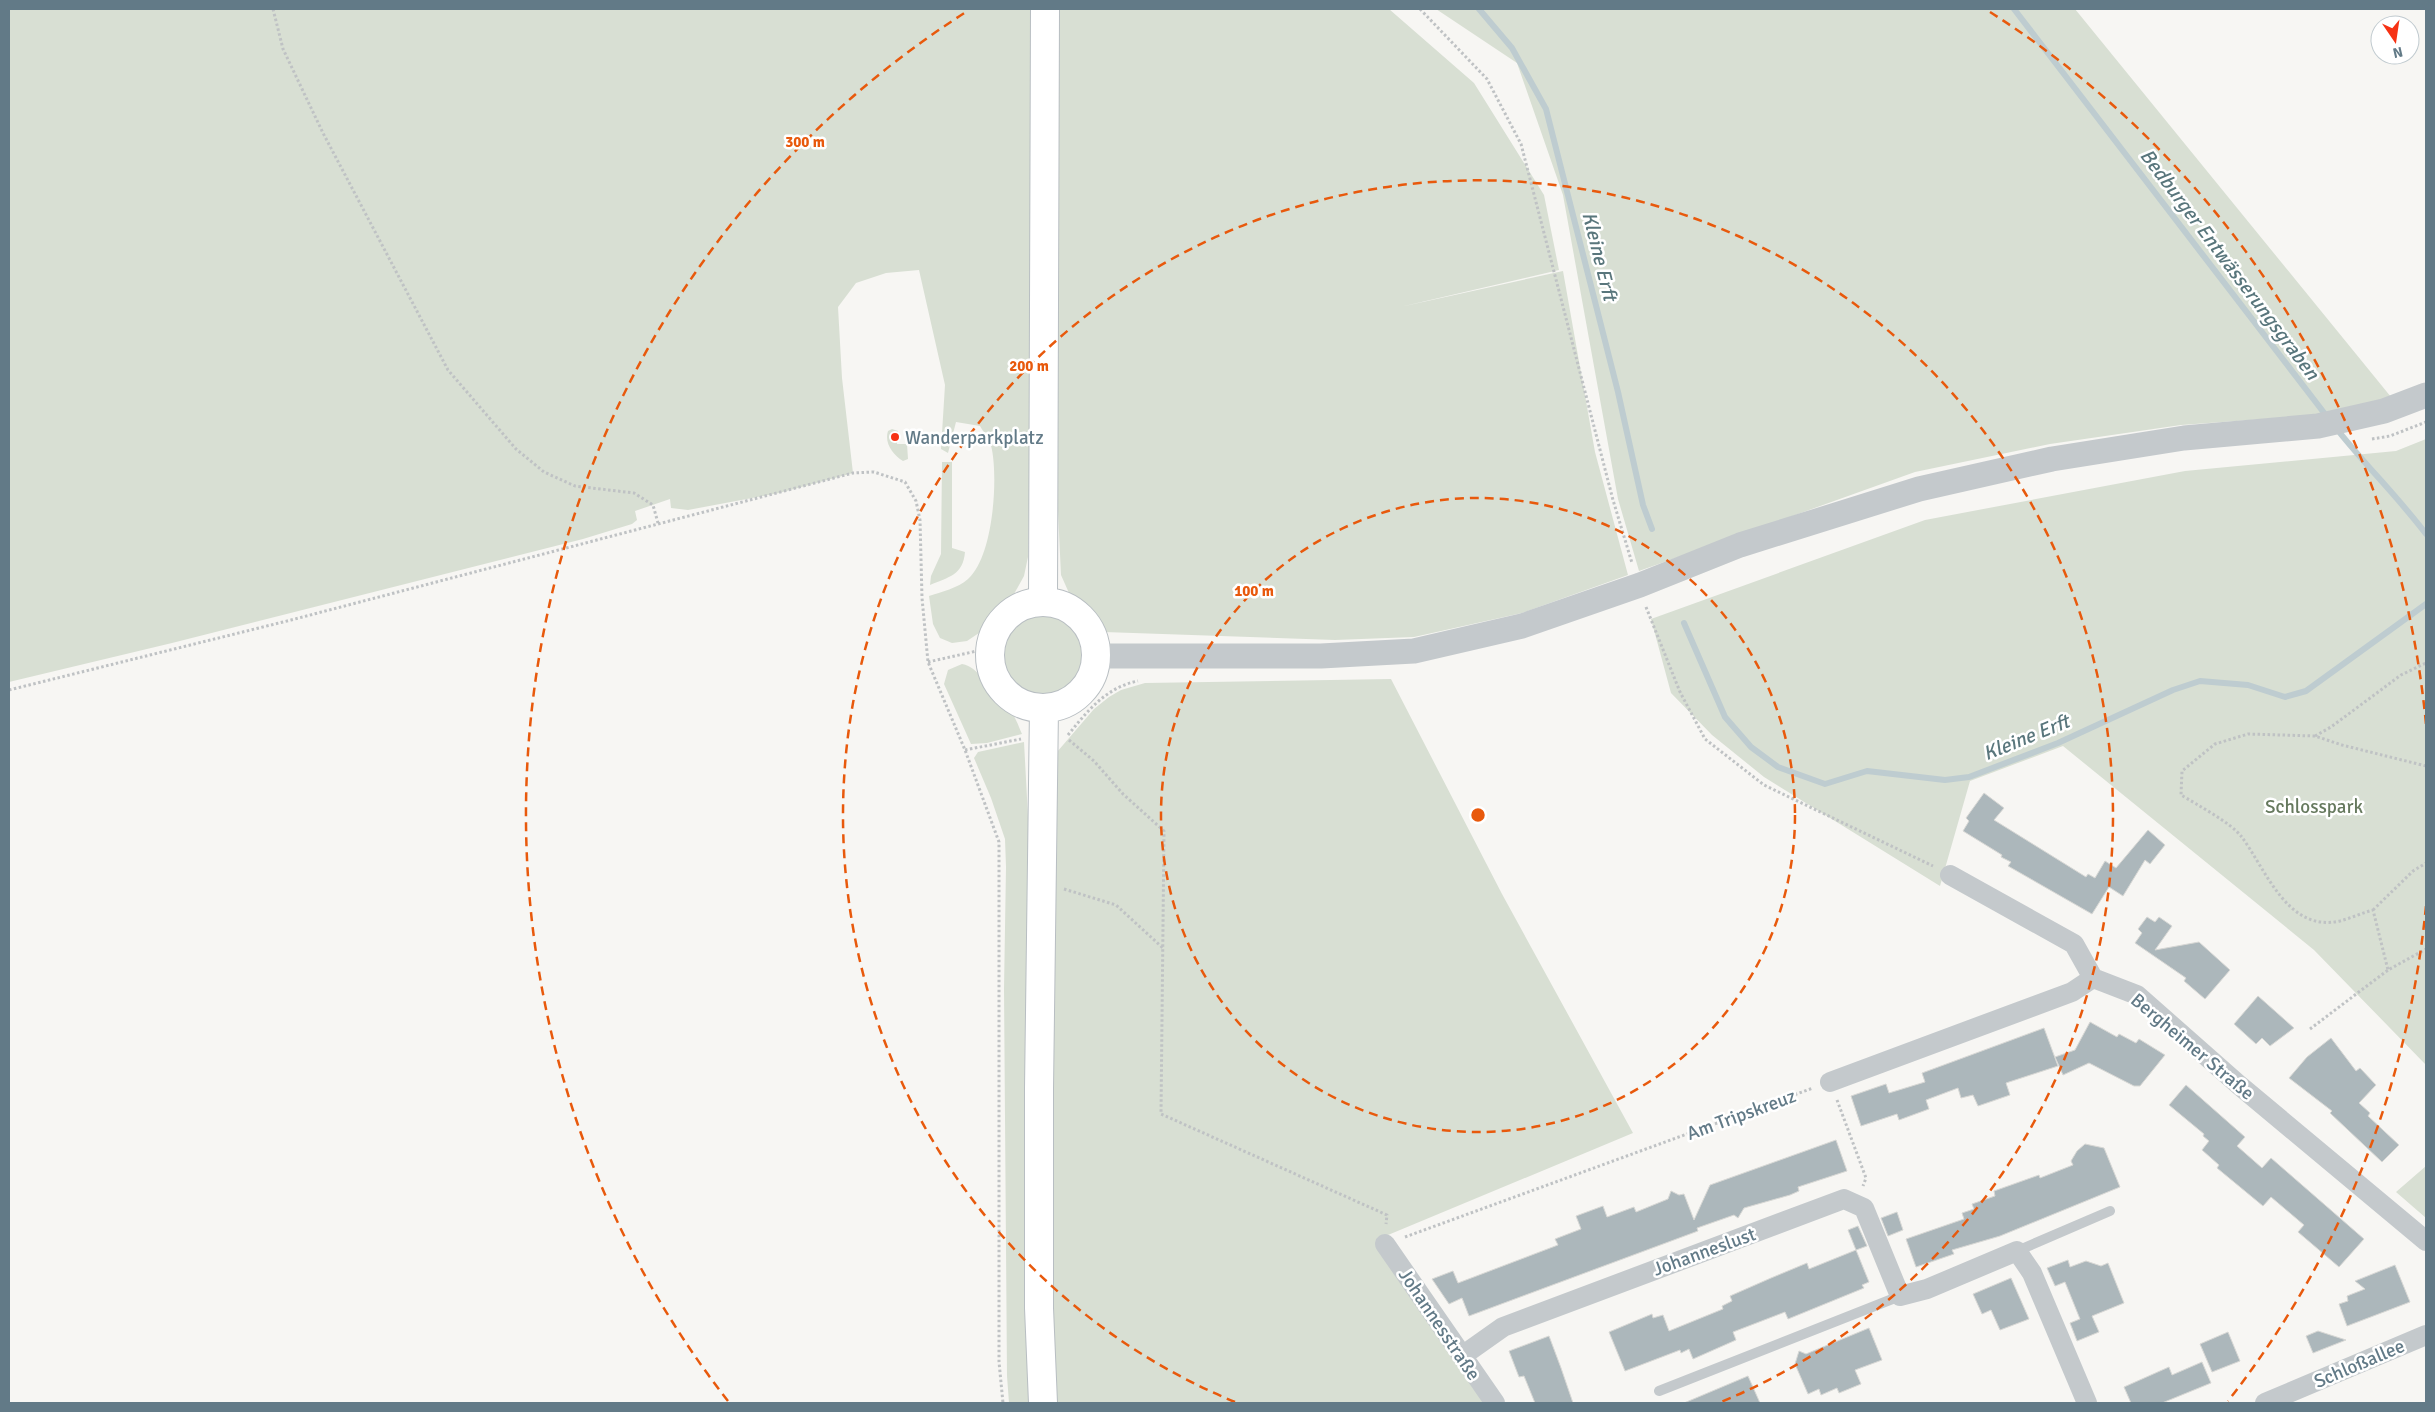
<svg xmlns="http://www.w3.org/2000/svg" width="2435" height="1412" font-family="Signika,sans-serif">
<style>
.green{fill:#d8dfd3}
.lines{fill:none;stroke-linecap:round;stroke-linejoin:round}
.stream{stroke:#beccd0;stroke-width:6}
.building{fill:#acb7bb;stroke:#d8d8d5}
.secondary-casing{stroke:#b8bec2;stroke-width:30}
.path{stroke:#bfc2c4;stroke-width:3;stroke-dasharray:2.5 2.5;stroke-linecap:butt}
.service{stroke:#c4c9cc;stroke-width:10}
.minor{stroke:#c4c9cc;stroke-width:20}
.tertiary{stroke:#c4c9cc;stroke-width:25}
.secondary{stroke:#fff;stroke-width:28}
.ring{fill:none;stroke:#e8590c;stroke-width:2.5;stroke-dasharray:9 6}
.poi-dot{fill:#f63214;stroke:#fff;stroke-width:2}
.labels{text-anchor:middle;stroke-width:5;stroke-linejoin:round;paint-order:stroke}
.poi-label{font-size:19px;fill:#627a87;stroke:#fff;text-anchor:start}
.park-label{font-size:19px;fill:#66795e;stroke:#fff}
.street-label{font-size:19px;fill:#627a87;stroke:#fff}
.water-label{font-size:20px;font-style:italic;fill:#59767c;stroke:#fff}
.centre{fill:#e8590c;stroke:#fff;stroke-width:2.5}
.ring-label{font-size:15px;text-anchor:middle;font-weight:bold;fill:#e8590c;stroke:#fff;stroke-width:5;stroke-linejoin:round;paint-order:stroke}
</style>
<rect width="100%" height="100%" fill="#f7f6f3"/>
<path class="green" d="M 9,9 L 1034,9 L 1035,192 L 1028,557 L 1024,576 L 1014,594 L 992,613 L 979,633 L 967,641 L 952,643 L 940,638 L 933,624 L 929,596 C 941,592 958,588 968,579 C 993,557 998,481 992,450 C 991,442 984,433 980,426 L 956,422 L 948,453 L 941,449 L 945,385 L 919,270 L 886,273 L 856,283 L 838,307 L 842,378 L 853,473 L 779,493 L 688,510 L 671,508 L 670,499 L 635,511 L 637,520 L 632,524 L 583,539 L 172,643 L 9,682 Z
M 1055,9 L 1389,9 L 1474,83 L 1544,195 L 1559,270 L 1400,307 L 1563,271 L 1595,452 L 1628,575 L 1522,613 L 1414,637 L 1335,640 L 1104,632 L 1069,593 L 1061,575 L 1056,469 Z
M 1436,9 L 2075,9 L 2391,397 L 2321,415 L 2181,425 L 2050,444 L 1915,472 L 1639,571 L 1618,499 L 1563,195 L 1517,63 Z
M 892,429 L 898,431 L 897,444 L 907,444 L 908,459 L 903,461 C 893,455 884,443 888,431 Z
M 2426,439 L 2426,1065 L 2314,950 L 2063,746 L 1970,781 L 1940,886 L 1764,777 L 1712,735 L 1671,693 L 1651,619 L 1925,520 L 2185,471 L 2396,451 Z
M 942,462 L 952,462 L 952,548 L 965,552 C 963,575 949,577 930,585 L 931,576 L 941,554 Z
M996 655a45 45 0 1 1 90 0a45 45 0 1 1-90 0Z
M 962,664 C 980,667 986,688 997,700 C 1000,703 1004,703 1007,706 C 1014,713 1018,725 1022,734 L 987,743 L 971,744 L 944,684 L 948,670 Z
M 1391,679 L 1502,894 L 1633,1133 L 1376,1240 L 1488,1403 L 1054,1403 L 1050,1305 L 1051,882 L 1057,752 L 1094,709 L 1109,697 L 1121,690 L 1145,683 Z
M 1024,742 L 1029,835 L 1032,1403 L 1009,1403 L 1007,1376 L 1004,989 L 1006,867 L 1005,839 L 991,798 L 974,758 L 978,752 Z
M 2426,1166 L 2426,1218 L 2396,1192 Z"/>
<g class="lines">
<path class="stream" d="M 1479,9 L 1512,48 L 1546,109 L 1618,392 L 1643,505 L 1652,529
M 2014,9 L 2328,418
M 2336,428 C 2365,465 2398,497 2426,534
M 1684,623 L 1725,717 L 1751,747 L 1778,767 L 1825,784 L 1867,771 L 1945,780 L 1969,777 L 2058,743 L 2173,690 L 2200,681 L 2248,685 L 2285,697 L 2306,691 L 2426,604"/>
</g>
<path class="building" d="M 1984,793 L 2004,808 L 1994,820 L 2086,877 L 2088,874 L 2095,878 L 2105,861 L 2116,868 L 2148,830 L 2165,845 L 2150,864 L 2145,860 L 2123,896 L 2109,887 L 2092,914 L 2008,866 L 2011,862 L 2001,857 L 2002,855 L 1963,831 L 1969,821 L 1966,818 Z
M 2147,917 L 2155,922 L 2159,917 L 2172,926 L 2155,950 L 2199,942 L 2230,970 L 2205,999 L 2184,981 L 2186,978 L 2135,943 L 2142,933 L 2138,929 Z
M 2258,996 L 2294,1028 L 2270,1046 L 2262,1038 L 2256,1044 L 2234,1024 Z
M 2090,1022 L 2117,1037 L 2119,1034 L 2136,1043 L 2139,1039 L 2165,1055 L 2140,1086 L 2134,1086 L 2089,1063 L 2063,1075 L 2055,1057 L 2075,1050 Z
M 2044,1028 L 2058,1066 L 2006,1083 L 2010,1095 L 1978,1106 L 1973,1095 L 1961,1098 L 1958,1088 L 1926,1100 L 1929,1109 L 1899,1120 L 1897,1114 L 1861,1126 L 1851,1096 L 1886,1084 L 1889,1093 L 1925,1082 L 1922,1073 Z
M 2331,1038 L 2356,1071 L 2360,1068 L 2376,1085 L 2359,1103 L 2370,1113 L 2368,1116 L 2399,1145 L 2382,1162 L 2330,1113 L 2332,1111 L 2289,1078 L 2307,1057 Z
M 2186,1085 L 2245,1137 L 2237,1146 L 2262,1168 L 2271,1158 L 2364,1239 L 2339,1267 L 2298,1232 L 2304,1225 L 2271,1197 L 2263,1206 L 2217,1168 L 2219,1165 L 2202,1150 L 2209,1141 L 2203,1136 L 2204,1134 L 2169,1105 Z
M 1836,1140 L 1847,1171 L 1798,1187 L 1799,1191 L 1790,1195 L 1744,1208 L 1738,1218 L 1734,1215 L 1697,1228 L 1698,1231 L 1469,1316 L 1462,1298 L 1449,1304 L 1432,1279 L 1453,1271 L 1458,1283 L 1558,1245 L 1555,1239 L 1581,1229 L 1576,1216 L 1603,1206 L 1607,1217 L 1634,1207 L 1636,1212 L 1668,1199 L 1671,1191 L 1679,1195 L 1684,1194 L 1694,1220 L 1710,1185 Z
M 2085,1144 L 2104,1148 L 2120,1187 L 2000,1236 L 1952,1250 L 1954,1254 L 1916,1267 L 1906,1239 L 1964,1219 L 1962,1213 L 1974,1209 L 1972,1204 L 1995,1196 L 1994,1191 L 2039,1175 L 2040,1178 L 2073,1165 L 2071,1161 L 2077,1151 Z
M 1897,1212 L 1903,1230 L 1888,1236 L 1881,1218 Z
M 1858,1226 L 1867,1246 L 1856,1250 L 1848,1230 Z
M 1856,1250 L 1869,1282 L 1862,1285 L 1864,1288 L 1788,1319 L 1785,1312 L 1733,1332 L 1736,1340 L 1693,1359 L 1689,1349 L 1681,1353 L 1680,1350 L 1625,1371 L 1609,1332 L 1652,1314 L 1653,1318 L 1663,1315 L 1669,1331 L 1723,1309 L 1722,1306 L 1732,1301 L 1730,1296 L 1771,1278 L 1807,1263 L 1809,1269 Z
M 2068,1260 L 2070,1267 L 2086,1261 L 2101,1266 L 2108,1263 L 2124,1303 L 2092,1316 L 2099,1332 L 2077,1341 L 2070,1323 L 2080,1319 L 2065,1282 L 2055,1286 L 2047,1268 Z
M 2395,1265 L 2410,1302 L 2347,1326 L 2339,1304 L 2348,1301 L 2347,1296 L 2365,1289 L 2355,1281 Z
M 2011,1278 L 2029,1319 L 2000,1330 L 1991,1310 L 1982,1314 L 1973,1294 Z
M 1869,1328 L 1882,1360 L 1855,1370 L 1861,1384 L 1839,1393 L 1837,1388 L 1821,1395 L 1819,1389 L 1808,1394 L 1795,1364 L 1799,1351 L 1806,1354 Z
M 2318,1331 L 2346,1340 L 2313,1353 L 2306,1336 Z
M 2228,1332 L 2240,1361 L 2212,1372 L 2200,1344 Z
M 1549,1336 L 1561,1368 L 1573,1403 L 1535,1403 L 1524,1376 L 1519,1377 L 1509,1351 Z
M 2202,1362 L 2211,1383 L 2162,1403 L 2131,1403 L 2124,1387 L 2169,1367 L 2172,1375 Z
M 1748,1376 L 1760,1403 L 1684,1403 Z"/>
<g class="lines">
<defs>
<path id="secondary" d="M 1043,601 L 1045,9
M990 655a53 53 0 1 1 106 0a53 53 0 1 1-106 0Z
M 1043,1403 L 1039,1308 L 1039,1089 L 1044,708"/>
</defs>
<use href="#secondary" class="secondary-casing"/>
<path class="path" d="M 273,9 L 283,49 L 323,133 L 448,370 L 516,449 L 544,472 L 575,486 L 634,493 L 653,505 L 658,523
M 1420,9 L 1487,79 L 1521,144 L 1613,500 L 1632,563
M 2372,439 L 2390,436 L 2426,422
M 1646,607 L 1680,692 L 1705,739 L 1764,785 L 1933,866
M 928,662 L 990,648
M 9,690 L 291,620 L 853,473 L 874,472 L 905,482 L 916,501 L 920,520 L 922,598 L 928,662 L 965,750 L 999,842 L 999,1362 L 1003,1403
M 1068,735 C 1088,710 1107,687 1138,681
M 2315,736 L 2331,727 L 2401,675 L 2426,663
M 1069,740 L 1094,761 L 1123,794 L 1164,831 L 1161,1114 L 1387,1215 L 1386,1224
M 965,750 L 1021,739
M 2426,766 L 2342,745 L 2315,736 L 2248,734 L 2215,744 L 2182,771 L 2181,795 C 2196,804 2231,823 2241,836 C 2266,869 2287,933 2340,921 C 2351,918 2362,913 2373,910 L 2388,970 L 2426,949
M 1064,889 L 1116,905 L 1164,949
M 2373,910 L 2413,871 L 2426,863
M 2310,1029 L 2388,970
M 1837,1100 L 1866,1178 L 1863,1186
M 1405,1237 L 1813,1088"/>
<path class="service" d="M 2017,1251 L 2110,1211
M 1659,1391 L 1900,1296"/>
<path class="minor" d="M 1950,875 L 2074,944 L 2093,978 L 2137,995 L 2239,1085 L 2426,1241
M 1830,1082 L 2072,992 L 2093,978
M 1385,1244 L 1495,1403
M 1462,1356 L 1503,1327 L 1844,1199 L 1864,1208 L 1900,1296 L 1927,1289 L 2017,1251 L 2032,1273 L 2087,1403
M 2265,1403 L 2426,1335"/>
<path class="tertiary" d="M 1097,656 L 1321,656 L 1414,651 L 1522,626 L 1640,585 L 1740,545 L 1919,489 L 2052,459 L 2184,438 L 2318,426 L 2384,411 L 2426,395"/>
<use href="#secondary" class="secondary"/>
</g>
<g class="ring">
<circle cx="1478" cy="815" r="317"/>
<path d="M1235 1402A635 635 0 1 1 1721 1402"/>
<path d="M2426 906A952 952 0 0 1 2228 1401M728 1401A952 952 0 0 1 966 12M1990 12A952 952 0 0 1 2426 724"/>
</g>
<circle class="poi-dot" cx="895" cy="437" r="5"/>
<g class="labels">
<g class="poi-label">
<text x="905" y="444">Wanderparkplatz</text>
</g>
<g class="park-label">
<text x="2314" y="813">Schlosspark</text>
</g>
<g class="street-label">
<text transform="translate(2193 1046) rotate(40)" y="7">Bergheimer Straße</text>
<text transform="translate(1741 1114) rotate(-20)" y="7">Am Tripskreuz</text>
<text transform="translate(1704 1251) rotate(-20)" y="7">Johanneslust</text>
<text transform="translate(1440 1324) rotate(56)" y="7">Johannesstraße</text>
<text transform="translate(2359 1363) rotate(-23)" y="7">Schloßallee</text>
</g>
<g class="water-label">
<text transform="translate(1600 256) rotate(76)" y="7">Kleine Erft</text>
<text transform="translate(2230 264) rotate(53)" y="7">Bedburger Entwässerungsgraben</text>
<text transform="translate(2026 737) rotate(-22)" y="7">Kleine Erft</text>
</g>
</g>
<circle cx="1478" cy="815" r="8" class="centre"/>
<g class="ring-label">
<text x="805" y="147">300 m</text>
<text x="1029" y="371">200 m</text>
<text x="1254" y="596">100 m</text>
</g>
<rect width="2435" height="1412" fill="none" stroke="#627a87" stroke-width="20"/>
<g transform="translate(2395 40) rotate(167)"><circle r="24" fill="#ffffff" stroke="#c0cacf"/>
<path d="M0-4L9 19L0 12L-9 19Z" fill="#f63214"/>
<text y="-8" font-size="14" font-weight="bold" text-anchor="middle" fill="#627a87">N</text>
</g>
</svg>
